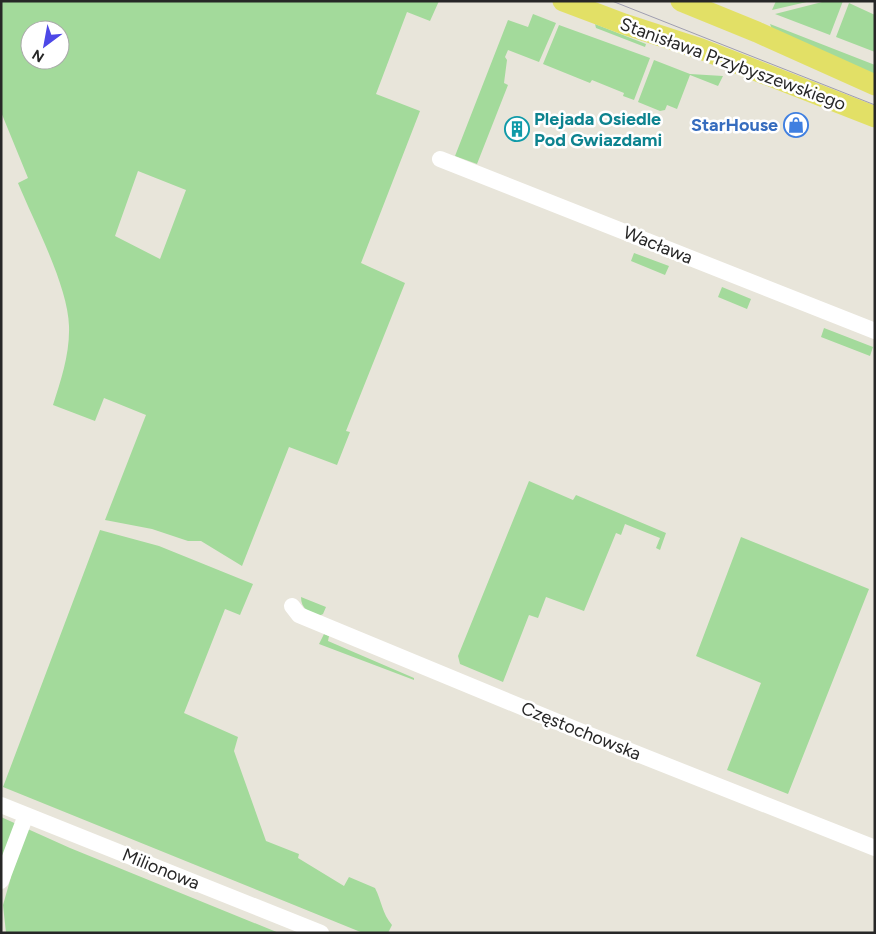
<svg xmlns="http://www.w3.org/2000/svg" width="876" height="934" font-family="Figtree,sans-serif">
<style>
.green{fill:#a3da9b;fill-rule:evenodd}
.lines{fill:none;stroke-linecap:round;stroke-linejoin:round}
.minor{stroke:#fff;stroke-width:16}
.major{stroke:#e2e066;stroke-width:21}
.tram{stroke:#9f9eb0;stroke-width:1}
.labels{text-anchor:middle;stroke-width:5;stroke-linejoin:round;paint-order:stroke}
.street-label{font-size:18px;fill:#272727;stroke:#fff}
.culture-label{font-size:18px;font-weight:bold;fill:#0d838f;stroke:#fff;text-anchor:start}
.shop-label{font-size:18px;font-weight:bold;fill:#366cbe;stroke:#fff;text-anchor:end}
</style>
<rect width="100%" height="100%" fill="#e8e5da"/>
<path class="green" d="M 1,1 L 439,1 L 430,21 L 407,12 L 376,94 L 420,111 L 361,263 L 405,283 L 346,431 L 350,432 L 337,465 L 289,447 L 242,566 L 201,541 L 188,541 L 152,529 L 105,520 L 146,415 L 104,398 L 95,421 L 53,405 C 61,380 70,353 69,326 C 68,286 34,222 18,183 L 28,178 L 1,112 ZM 30,30 L 60,30 L 60,60 L 30,60 ZM 138,171 L 186,190 L 160,259 L 115,236 Z
M 776,1 L 811,1 L 772,10 Z
M 826,1 L 843,1 L 830,35 L 775,14 Z
M 849,3 L 875,15 L 875,52 L 836,37 Z
M 533,14 L 556,23 L 539,62 L 508,50 L 505,57 L 507,60 L 504,83 L 508,85 L 477,164 L 455,156 L 508,20 L 528,27 Z
M 595,24 L 646,44 L 645,47 L 596,28 Z
M 770,24 L 875,65 L 875,75 L 772,29 Z
M 559,25 L 650,58 L 634,100 L 623,96 L 624,93 L 592,80 L 590,83 L 543,64 Z
M 654,60 L 690,74 L 723,76 L 718,86 L 690,75 L 677,109 L 667,105 L 665,110 L 660,111 L 638,102 Z
M 634,253 L 669,266 L 665,275 L 631,261 Z
M 722,287 L 751,299 L 747,309 L 718,297 Z
M 824,328 L 873,347 L 870,356 L 821,337 Z
M 529,481 L 573,500 L 576,495 L 666,533 L 660,550 L 656,548 L 660,538 L 625,524 L 621,535 L 616,533 L 584,611 L 546,597 L 538,618 L 529,615 L 503,682 L 460,664 L 458,656 Z
M 100,530 L 159,546 L 253,584 L 240,615 L 225,609 L 184,713 L 238,737 L 234,751 L 266,841 L 299,854 L 298,858 L 344,886 L 349,877 L 375,888 C 382,902 382,913 392,925 L 388,933 L 363,933 L 3,787 Z
M 741,537 L 869,589 L 788,794 L 727,770 L 761,683 L 696,656 Z
M 301,597 L 326,607 L 323,614 L 319,616 C 309,612 301,609 301,597 Z
M 324,634 L 329,636 L 328,641 L 414,678 L 414,680 L 319,644 Z
M 1,817 L 70,848 L 279,933 L 6,933 L 3,905 L 11,877 L 1,860 Z"/>
<g class="lines">
<path class="minor" d="M 440,159 L 875,331
M 292,606 L 299,615 L 582,732 L 875,848
M 1,805 L 321,933
M 1,881 L 26,815"/>
<path class="major" d="M 563,1 L 624,24 L 701,49 L 875,117
M 681,1 L 757,32 L 875,85"/>
<path class="tram" d="M 612,1 L 875,105"/>
</g>
<defs>
<symbol id="shop-ring" viewBox="-11 -11 22 22"><circle r="9.5" fill="#fff" stroke="#3f7fe0" stroke-width="1.5"/><path d="M-5-2.5h2.3a2.7 3.5 0 0 1 5.4 0H5L5.5 6h-11ZM-1.5-2.5h3a1.5 2.3 0 0 0-3 0Z" fill="#3f7fe0"/></symbol>
<symbol id="building-ring" viewBox="-11 -11 22 22"><circle r="9.5" fill="#fff" stroke="#0f9aa8" stroke-width="1.5"/><path d="M-4-6H4V6H1V3H-1V6H-4ZM-2.5-4.3h1.7v1.8h-1.7ZM.8-4.3h1.7v1.8H.8ZM-2.5-1h1.7V.8h-1.7ZM.8-1h1.7V.8H.8Z" fill="#0f9aa8"/></symbol>
</defs>
<g fill-rule="evenodd">
<use href="#shop-ring" x="782" y="111" width="28" height="28"/>
<use href="#building-ring" x="503" y="115" width="28" height="28"/>
</g>
<g class="labels">
<g class="street-label">
<text transform="translate(733 64) rotate(20)" y="6">Stanisława Przybyszewskiego</text>
<text transform="translate(658 245) rotate(22)" y="6">Wacława</text>
<text transform="translate(581 731) rotate(22)" y="6">Częstochowska</text>
<text transform="translate(161 869) rotate(22)" y="6">Milionowa</text>
</g>
<g class="culture-label">
<text x="534" y="125">Plejada Osiedle<tspan x="534" dy="21">Pod Gwiazdami</tspan></text>
</g>
<g class="shop-label">
<text x="778" y="131">StarHouse</text>
</g>
</g>
<rect width="876" height="934" fill="none" stroke="#272727" stroke-width="5"/>
<g transform="translate(45 45) rotate(212)"><circle r="24" fill="#ffffff" stroke="#a9a9a9"/>
<path d="M0-4L9 19L0 12L-9 19Z" fill="#4d48e7"/>
<text y="-8" font-size="14" font-weight="bold" text-anchor="middle" fill="#272727">N</text>
</g>
</svg>
